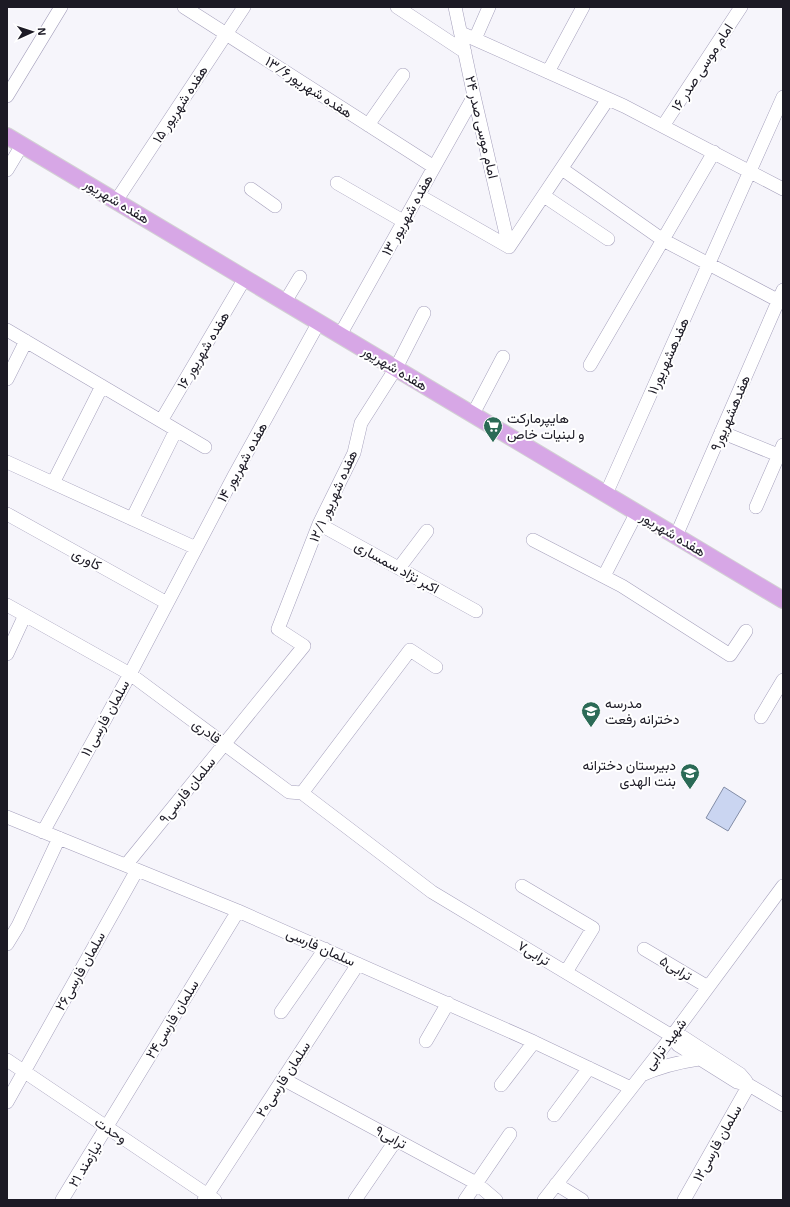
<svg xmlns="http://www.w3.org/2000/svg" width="790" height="1207" font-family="'Exo 2',Vazirmatn,sans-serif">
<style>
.building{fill:#cad5f1;stroke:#838da7}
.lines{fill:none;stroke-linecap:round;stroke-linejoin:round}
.minor-casing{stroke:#a5a0bc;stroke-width:14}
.major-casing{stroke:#d2d1d3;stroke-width:18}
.minor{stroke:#fff;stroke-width:13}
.major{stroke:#d7a7e6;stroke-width:16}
.labels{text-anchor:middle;stroke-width:4;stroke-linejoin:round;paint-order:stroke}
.street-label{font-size:14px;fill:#1c1a25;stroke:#fff}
.poi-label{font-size:14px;fill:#1c1a25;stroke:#fff;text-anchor:start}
</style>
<rect width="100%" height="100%" fill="#f6f5fb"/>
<path class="building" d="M 724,787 L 746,801 L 728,831 L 706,818 Z"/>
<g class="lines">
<defs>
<path id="minor" d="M 184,7 L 434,167
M 397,7 L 465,52
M 455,7 L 474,96 L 509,247
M 461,33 L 624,106 L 783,189
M 475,39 L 489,7
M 548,72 L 583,7
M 7,96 L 61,7
M 368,125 L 403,75
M 663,126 L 741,7
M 562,169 L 663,240 L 783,303
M 7,170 L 22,145
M 337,183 L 403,221
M 251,189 L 275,206
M 418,195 L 509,247
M 544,196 L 608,239
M 116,201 L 244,7
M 509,247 L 608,99
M 285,302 L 300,277
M 7,330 L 205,447
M 340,335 L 474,96
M 590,365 L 714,152
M 7,379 L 26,341
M 473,414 L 503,357
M 161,421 L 245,278
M 721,432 L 778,455
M 7,462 L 196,548
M 53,483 L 102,386
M 606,494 L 783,97
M 756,507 L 783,445
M 7,514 L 167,603
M 132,519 L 176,430
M 319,524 L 476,611
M 676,536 L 783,290
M 533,540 L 622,586 L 730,655 L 746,631
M 399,568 L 427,531
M 604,576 L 637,512
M 7,605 L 130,674 L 289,792 L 302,793 L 432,892 L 672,1036 L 678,1045 L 737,1082 L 749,1085 L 783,1105
M 7,654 L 25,615
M 761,717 L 783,680
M 302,793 L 410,650 L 436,667
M 7,817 L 238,911 L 534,1042 L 631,1088
M 43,832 L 130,674 L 234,476 L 319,322
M 126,865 L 304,646 L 278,629 L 319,524 L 354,453 L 361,423 L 396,368 L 424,313
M 522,886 L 593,928 L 566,972
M 7,944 L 18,926 L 59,838
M 644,949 L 708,987
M 281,1012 L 325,949
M 677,1036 L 683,1037 L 740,1074 L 746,1081
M 426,1041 L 448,1003
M 7,1060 L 215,1200
M 642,1075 C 661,1066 679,1062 699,1059
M 283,1079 L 476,1183 L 496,1200
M 501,1085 L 534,1042
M 7,1102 L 137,870
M 554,1115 L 589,1068
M 556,1184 L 582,1200
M 62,1200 L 238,911
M 204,1200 L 358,964
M 355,1200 L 396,1140
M 465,1200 L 510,1134
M 544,1200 L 672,1036 L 783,886
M 684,1200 L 749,1085"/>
<path id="major" d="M 7,136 L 783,600"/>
</defs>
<use href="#minor" class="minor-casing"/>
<use href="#major" class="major-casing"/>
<use href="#minor" class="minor"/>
<use href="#major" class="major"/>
</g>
<defs>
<symbol id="supermarket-pin" viewBox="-11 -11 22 30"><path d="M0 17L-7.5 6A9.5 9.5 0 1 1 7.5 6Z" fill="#2b6a56" stroke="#fff"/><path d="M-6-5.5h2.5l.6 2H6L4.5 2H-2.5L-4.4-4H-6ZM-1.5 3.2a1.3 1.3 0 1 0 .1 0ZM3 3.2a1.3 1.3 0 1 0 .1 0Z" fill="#fff"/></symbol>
<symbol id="school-pin" viewBox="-11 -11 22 30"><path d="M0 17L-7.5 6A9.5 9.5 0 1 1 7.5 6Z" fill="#2b6a56" stroke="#fff"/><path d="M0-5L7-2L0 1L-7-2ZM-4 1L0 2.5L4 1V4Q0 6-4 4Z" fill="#fff"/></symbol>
</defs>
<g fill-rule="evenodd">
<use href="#supermarket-pin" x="482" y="415" width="22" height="30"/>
<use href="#school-pin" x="580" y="700" width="22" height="30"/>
<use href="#school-pin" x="679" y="762" width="22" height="30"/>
</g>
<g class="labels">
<g class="street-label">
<text transform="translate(702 67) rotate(-57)" y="5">امام موسی صدر ۱۶</text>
<text transform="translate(309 87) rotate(33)" y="5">هفده شهریور۱۳/۶</text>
<text transform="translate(180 104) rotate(-57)" y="5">هفده شهریور ۱۵</text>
<text transform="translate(482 127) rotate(77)" y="5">امام موسی صدر ۲۴</text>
<text transform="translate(117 201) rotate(31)" y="5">هفده شهریور</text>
<text transform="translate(407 215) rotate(-61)" y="5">هفده شهریور ۱۳</text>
<text transform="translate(203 350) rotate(-59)" y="5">هفده شهریور ۱۶</text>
<text transform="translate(668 356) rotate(-66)" y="5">هفدهشهریور۱۱</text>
<text transform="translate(395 368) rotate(31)" y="5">هفده شهریور</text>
<text transform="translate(730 413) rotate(-67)" y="5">هفدهشهریور۹</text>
<text transform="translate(242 462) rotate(-61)" y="5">هفده شهریور ۱۴</text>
<text transform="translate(333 496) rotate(-66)" y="5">هفده شهریور ۱۲/۱</text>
<text transform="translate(673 534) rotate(31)" y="5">هفده شهریور</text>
<text transform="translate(87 559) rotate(29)" y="5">کاوری</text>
<text transform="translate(397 567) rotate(29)" y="5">اکبر نژاد سمساری</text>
<text transform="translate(105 718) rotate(-61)" y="5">سلمان فارسی ۱۱</text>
<text transform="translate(207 731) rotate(36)" y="5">قادری</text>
<text transform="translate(187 790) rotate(-51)" y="5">سلمان فارسی۹</text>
<text transform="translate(321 947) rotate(24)" y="5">سلمان فارسی</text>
<text transform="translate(534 953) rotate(31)" y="5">ترابی۷</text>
<text transform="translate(676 968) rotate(31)" y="5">ترابی۵</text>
<text transform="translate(80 971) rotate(-61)" y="5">سلمان فارسی۲۶</text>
<text transform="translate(172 1019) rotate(-59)" y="5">سلمان فارسی۲۴</text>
<text transform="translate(665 1044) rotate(-53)" y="5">شهید ترابی</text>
<text transform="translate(283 1079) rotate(-57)" y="5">سلمان فارسی۲۰</text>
<text transform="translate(111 1130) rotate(34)" y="5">وحدت</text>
<text transform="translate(391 1137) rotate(28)" y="5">ترابی۹</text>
<text transform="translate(717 1143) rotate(-61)" y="5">سلمان فارسی۱۲</text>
<text transform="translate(85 1164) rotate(-59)" y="5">نیازمند ۲۱</text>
</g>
<g class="poi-label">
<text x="507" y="423">هایپرمارکت<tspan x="507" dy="16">و لبنیات خاص</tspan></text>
<text x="605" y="708">مدرسه<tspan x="605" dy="16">دخترانه رفعت</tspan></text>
<text x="676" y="770" text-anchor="end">دبیرستان دخترانه<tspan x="676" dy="16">بنت الهدی</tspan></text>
</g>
</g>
<rect width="790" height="1207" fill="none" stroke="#1c1a25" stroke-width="16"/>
<g transform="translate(32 32) rotate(87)" stroke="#ffffff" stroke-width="3" paint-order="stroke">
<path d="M0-3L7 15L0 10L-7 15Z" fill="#1c1a25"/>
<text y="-6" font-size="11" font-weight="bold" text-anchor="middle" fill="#1c1a25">N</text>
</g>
</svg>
